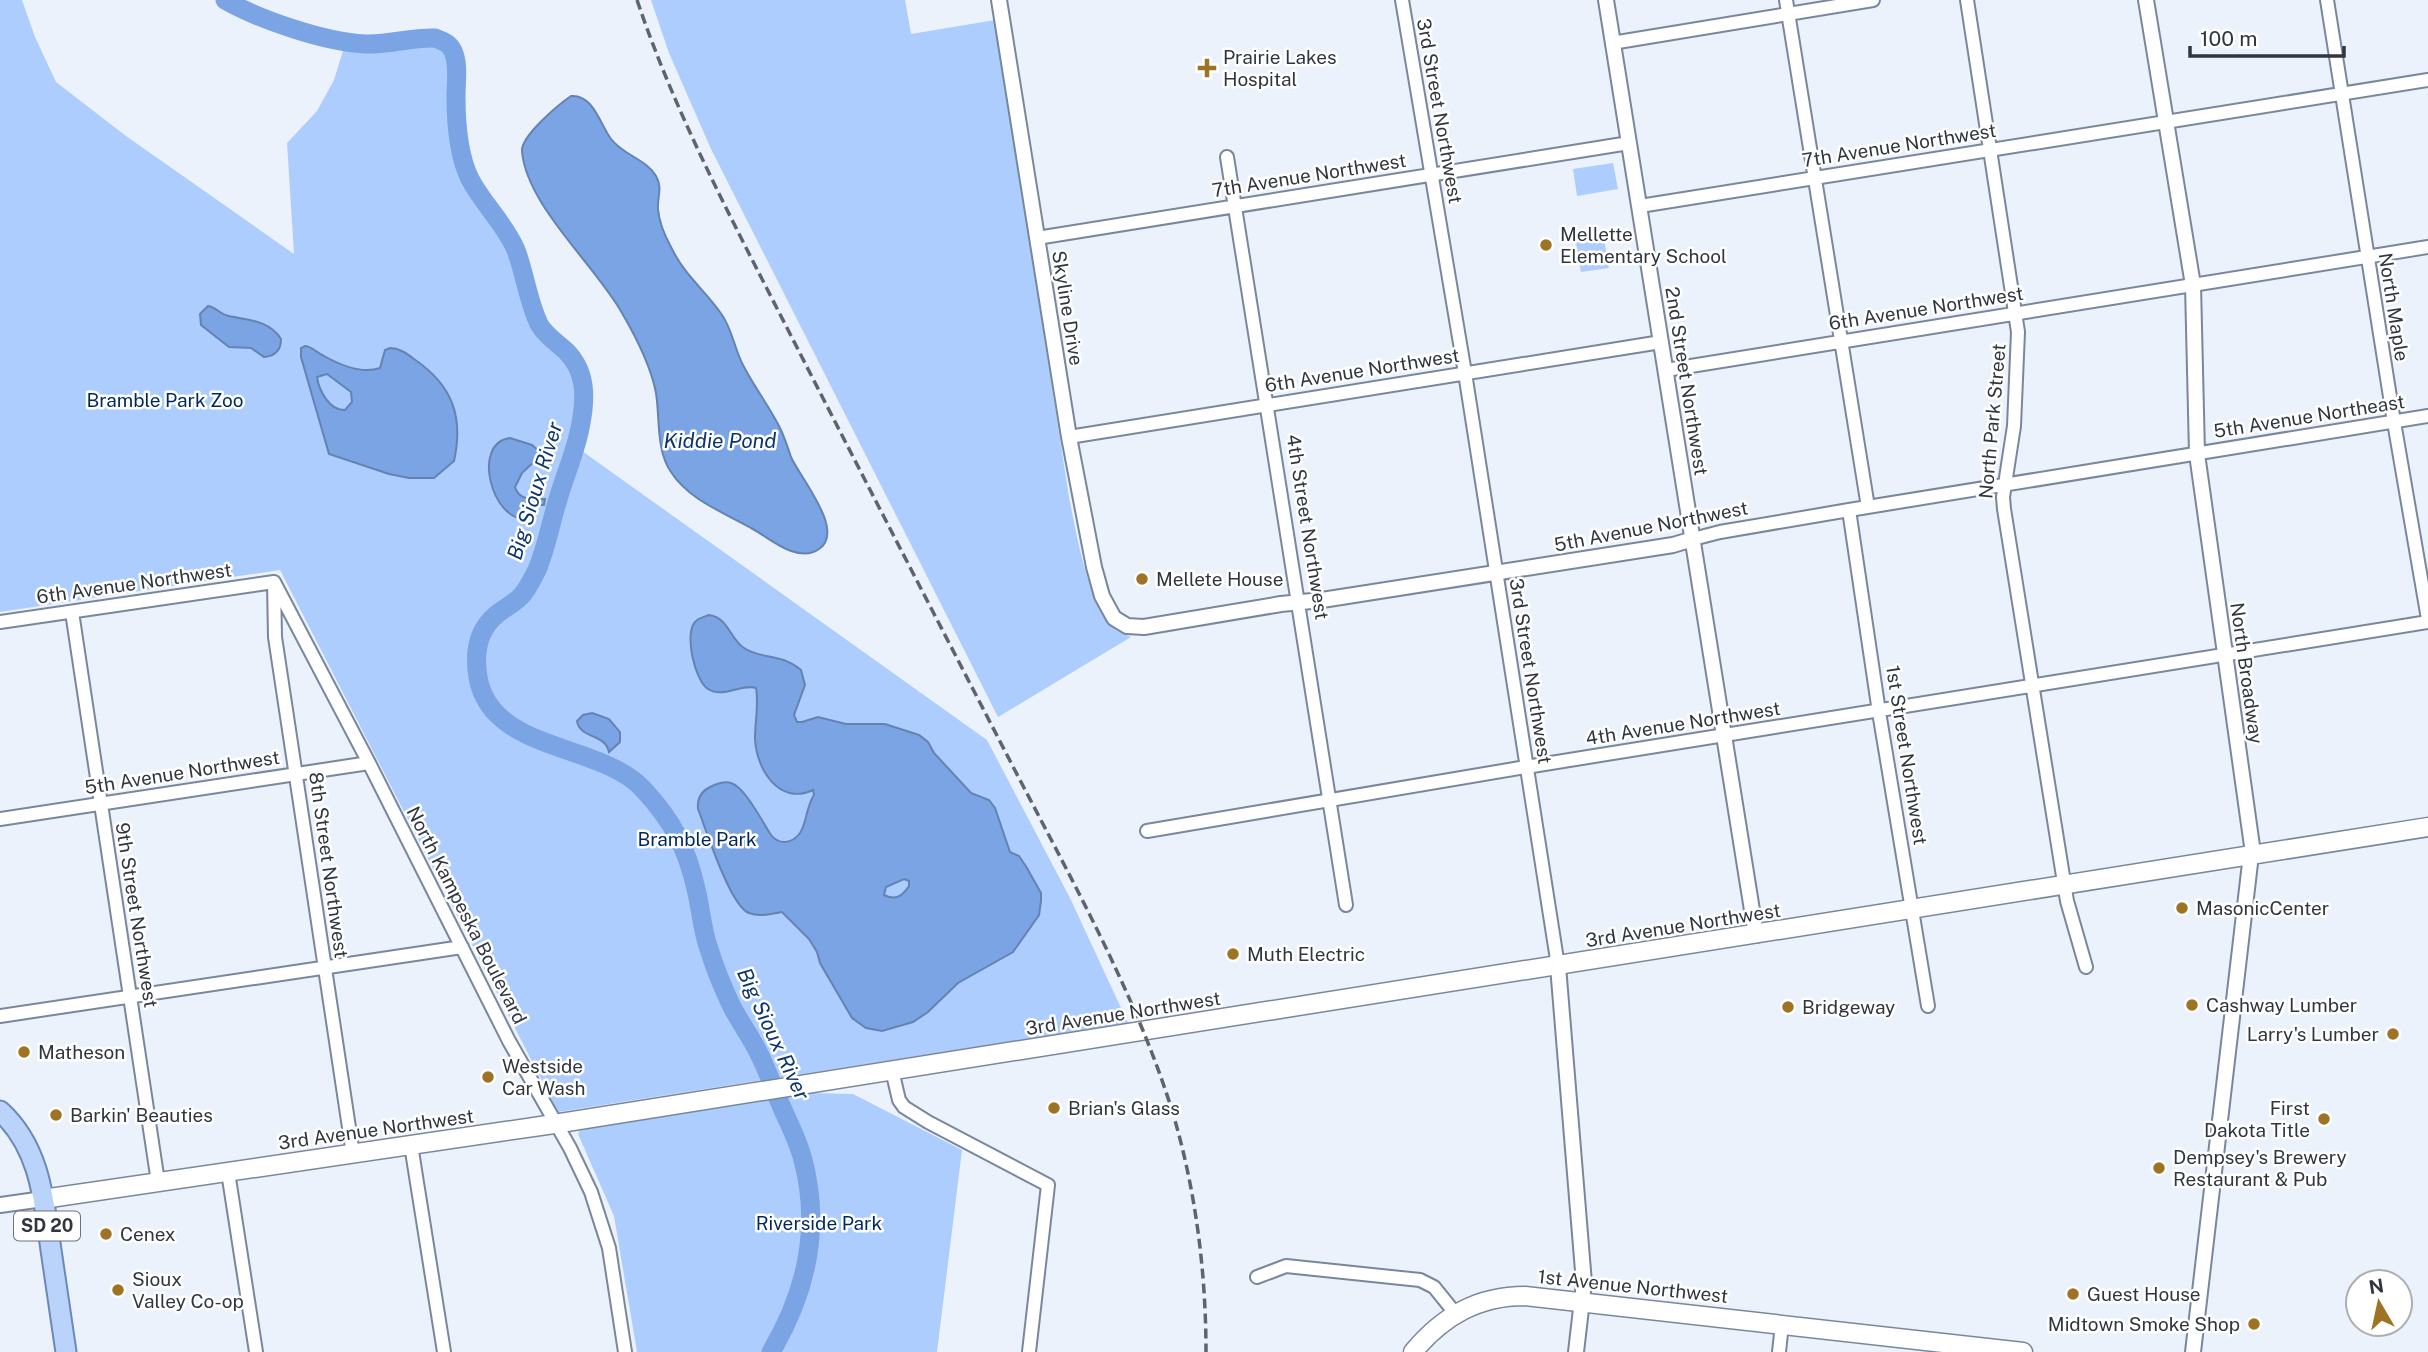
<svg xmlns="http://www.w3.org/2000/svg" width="2428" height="1352" font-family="'Public Sans',sans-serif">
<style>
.green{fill:#accdfd}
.water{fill:#7aa4e3;stroke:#6483b2;stroke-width:2;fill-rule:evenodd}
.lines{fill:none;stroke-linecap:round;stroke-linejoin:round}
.river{stroke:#7aa4e3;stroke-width:19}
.minor-casing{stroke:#79879c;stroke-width:16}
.tertiary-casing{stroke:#79879c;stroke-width:18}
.secondary-casing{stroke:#79879c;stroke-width:21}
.primary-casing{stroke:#6a89b7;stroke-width:23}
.minor{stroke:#fff;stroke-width:12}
.tertiary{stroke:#fff;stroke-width:14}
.secondary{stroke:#fff;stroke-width:18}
.primary{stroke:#b9d3fb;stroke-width:19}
.rail{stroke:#5e646d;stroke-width:3.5;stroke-dasharray:10 5;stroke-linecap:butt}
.poi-dot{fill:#9f7324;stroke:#fff;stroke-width:2.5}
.labels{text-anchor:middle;stroke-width:5;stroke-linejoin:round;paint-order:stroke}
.shield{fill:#fff;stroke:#6e7279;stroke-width:2}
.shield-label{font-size:18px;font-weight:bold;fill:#30363f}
.poi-label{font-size:19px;fill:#30363f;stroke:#fff;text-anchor:start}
.street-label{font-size:19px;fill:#30363f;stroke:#fff}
.park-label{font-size:19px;fill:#00275e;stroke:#fff}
.water-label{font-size:21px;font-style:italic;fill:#0d356d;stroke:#fff}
</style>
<rect width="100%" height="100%" fill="#ecf2fb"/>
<path class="green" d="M 0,0 L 22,0 L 35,37 L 56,82 L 126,136 L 294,254 L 287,143 L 317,111 L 334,80 L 346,41 C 360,43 374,44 389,43 C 406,42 430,31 446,42 C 463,53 455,86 456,103 C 456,123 458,148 465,166 C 473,192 495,210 508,234 C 523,263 525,297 540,324 C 545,336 556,343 565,351 C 592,377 585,414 575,446 L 987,740 L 1070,898 L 1128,1023 L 558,1112 L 280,570 L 0,612 Z
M 651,0 L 905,0 L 911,34 L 995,20 L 1069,497 C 1076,531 1088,608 1116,630 C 1120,633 1127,635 1131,637 L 998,717 L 711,149 L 669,53 Z
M 1613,163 L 1618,189 L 1577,196 L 1573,169 Z
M 1603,233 L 1609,268 L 1581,272 L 1575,237 Z
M 811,1093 L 853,1094 L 962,1150 L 937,1352 L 637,1352 L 614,1216 L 578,1134 L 581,1128 Z"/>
<path class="water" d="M 571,96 C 593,94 600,124 611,139 C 623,155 646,159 656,176 C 663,188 657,197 658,209 C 659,222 665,236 671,247 C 685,276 703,288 720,312 C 732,327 734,348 743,365 C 754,387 770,407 781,430 C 785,439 788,448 791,457 C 800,478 846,531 819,549 C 811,555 800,554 791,551 C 777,546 764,535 751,528 C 723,512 689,500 671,472 C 656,451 660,418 656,393 C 651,366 636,337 622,313 C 596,266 526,205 522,151 C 521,136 558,105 571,96 Z
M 208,306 C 216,307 221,315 229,316 C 247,320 269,320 281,339 C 281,350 275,356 264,357 L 251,348 L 229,347 L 201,325 L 200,314 Z
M 305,346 C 313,347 317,353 324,356 C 340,365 362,374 380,368 L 385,350 L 390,348 C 399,348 406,353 414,359 C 452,385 464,416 454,461 L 434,478 L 409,478 L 389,474 L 329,454 L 301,357 L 301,348 ZM 327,374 L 351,392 L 352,402 L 345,410 C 330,411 319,391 317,377 Z
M 510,438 L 532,445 L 540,452 L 540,456 L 522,473 L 515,487 C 519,501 533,499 545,499 L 544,505 L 538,505 L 526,519 C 492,521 471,443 510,438 Z
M 709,615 C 729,618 729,638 744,648 C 762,660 779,652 801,670 L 805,685 L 794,715 L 797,722 L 802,722 L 818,717 L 846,724 L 885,724 L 919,735 L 928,742 L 934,753 L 971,793 L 989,800 L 995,808 L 1010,852 L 1019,856 L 1027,868 L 1041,893 L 1041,901 L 1039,915 L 1013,952 L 958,983 L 928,1012 L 913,1022 L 882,1031 L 866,1028 L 852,1018 L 820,963 L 817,952 L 809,939 L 782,912 C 771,914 759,917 749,913 C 730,906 706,829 698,809 C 697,799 700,792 710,787 C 716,784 724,781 731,783 C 745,787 763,823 771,835 C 779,845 792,844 800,833 C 807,822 806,807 814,795 L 813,790 C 779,806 756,769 755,738 C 755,722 759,704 756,688 C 742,683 724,699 708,689 C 695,681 684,634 695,622 C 698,618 704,617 709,615 ZM 904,879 L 909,881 L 909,886 C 903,896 895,901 884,895 L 886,887 Z
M 592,713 L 609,719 L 620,732 L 620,742 L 609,752 C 605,733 580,739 577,721 L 583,715 Z"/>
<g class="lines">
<path class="river" d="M 225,0 C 260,20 325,42 365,44 C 389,45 411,37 435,38 C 443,41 449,43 453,51 C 459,64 456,82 456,96 C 456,123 458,155 470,179 C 483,204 505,224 516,250 C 525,274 528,301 539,324 C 545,335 556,342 566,351 C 586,371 586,396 581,423 C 577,448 566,472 559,496 C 551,521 547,546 537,570 C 532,579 528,589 521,596 C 514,604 504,608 496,615 C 477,631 474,653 478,677 C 490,752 601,743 643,789 C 672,820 687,848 696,889 C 701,909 702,930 709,949 C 715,969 723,988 732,1007 C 739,1020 748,1033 755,1046 C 765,1064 772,1084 780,1103 C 788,1122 798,1140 803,1160 C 821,1228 806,1293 771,1352"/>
<defs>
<path id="minor" d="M 1402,0 L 1465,373 L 1558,966
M 1786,0 L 1868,507
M 1967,0 L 2018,332 L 2014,426 L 2003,497 L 2004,509 L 2067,901 L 2086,967
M 2327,0 L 2394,422 L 2428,619
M 1612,43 L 1873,0
M 1227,157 L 1346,905
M 1640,206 L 2428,80
M 1037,238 L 1629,143
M 1666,370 L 2428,247
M 1069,437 L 1661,342
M 1849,510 L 1879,712 L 1928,1006
M 1693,539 L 1720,532 L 1849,510 L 2428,416
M 274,582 L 369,763 L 509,1041 L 570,1148 L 591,1192 L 609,1248 L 625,1352
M 274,583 L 275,637 L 353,1154
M 72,612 L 158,1182
M 0,622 L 274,582
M 0,819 L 369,763
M 1147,831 L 1526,767 L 2428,622
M 0,1016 L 462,947
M 892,1070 L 899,1100 L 904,1107 L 928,1122 L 1048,1185 L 1029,1352
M 411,1145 L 444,1352
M 228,1172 L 256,1352
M 1257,1277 L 1286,1266 L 1420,1280 L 1434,1287 L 1455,1313
M 1779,1352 L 1782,1324"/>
<path id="tertiary" d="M 999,0 L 1069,437 L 1094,567 L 1102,596 L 1114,618 L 1127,626 L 1144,627 L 1281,604 L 1322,600 L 1673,545 L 1693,539
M 1606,0 L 1756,935
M 2146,0 L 2193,285 L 2197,454 L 2252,846 L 2193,1352
M 1558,966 L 1584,1283 L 1576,1352
M 0,1205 L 43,1199"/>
<path id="secondary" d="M 43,1199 L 554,1124 L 2428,827
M 1413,1352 C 1443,1316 1478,1296 1525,1296 L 2023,1352"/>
<path id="primary" d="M 0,1111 C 40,1147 44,1200 51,1250 C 56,1284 61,1318 66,1352"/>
</defs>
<use href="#minor" class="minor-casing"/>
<use href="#tertiary" class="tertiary-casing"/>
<use href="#secondary" class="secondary-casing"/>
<use href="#primary" class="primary-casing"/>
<use href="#minor" class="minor"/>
<use href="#tertiary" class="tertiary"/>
<use href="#secondary" class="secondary"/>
<use href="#primary" class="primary"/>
<path class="rail" d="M 637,0 C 675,113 731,218 785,324 C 858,467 932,610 1006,753 C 1065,868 1137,994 1174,1117 C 1196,1193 1206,1273 1206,1352"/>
</g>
<g class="poi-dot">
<path d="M1203.5 57.5h7v7h7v7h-7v7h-7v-7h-7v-7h7z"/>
<circle cx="1546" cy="245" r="7"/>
<circle cx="1142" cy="579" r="7"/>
<circle cx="2182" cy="908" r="7"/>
<circle cx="1233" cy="954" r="7"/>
<circle cx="2192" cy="1005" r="7"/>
<circle cx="1788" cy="1007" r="7"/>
<circle cx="2393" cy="1034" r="7"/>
<circle cx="24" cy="1052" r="7"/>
<circle cx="488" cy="1077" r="7"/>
<circle cx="1054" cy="1108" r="7"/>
<circle cx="56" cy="1115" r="7"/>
<circle cx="2324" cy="1119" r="7"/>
<circle cx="2159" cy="1168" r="7"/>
<circle cx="106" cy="1234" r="7"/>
<circle cx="118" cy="1290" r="7"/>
<circle cx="2073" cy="1294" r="7"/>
<circle cx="2254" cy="1324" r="7"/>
</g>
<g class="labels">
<rect class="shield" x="14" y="1211.5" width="66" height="29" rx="5"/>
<g class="shield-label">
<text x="47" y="1232">SD 20</text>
</g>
<g class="poi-label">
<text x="1223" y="64">Prairie Lakes<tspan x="1223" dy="22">Hospital</tspan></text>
<text x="1560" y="241">Mellette<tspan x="1560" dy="22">Elementary School</tspan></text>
<text x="1156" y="586">Mellete House</text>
<text x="2196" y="915">MasonicCenter</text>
<text x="1247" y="961">Muth Electric</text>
<text x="2206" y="1012">Cashway Lumber</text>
<text x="1802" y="1014">Bridgeway</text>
<text x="2379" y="1041" text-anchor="end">Larry's Lumber</text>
<text x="38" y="1059">Matheson</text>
<text x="502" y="1073">Westside<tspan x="502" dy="22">Car Wash</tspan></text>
<text x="1068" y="1115">Brian's Glass</text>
<text x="2310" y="1115" text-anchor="end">First<tspan x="2310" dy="22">Dakota Title</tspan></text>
<text x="70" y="1122">Barkin' Beauties</text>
<text x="2173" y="1164">Dempsey's Brewery<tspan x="2173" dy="22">Restaurant &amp; Pub</tspan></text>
<text x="120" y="1241">Cenex</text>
<text x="132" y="1286">Sioux<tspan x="132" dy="22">Valley Co-op</tspan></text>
<text x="2087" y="1301">Guest House</text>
<text x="2240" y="1331" text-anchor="end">Midtown Smoke Shop</text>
</g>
<g class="street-label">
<text transform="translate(1440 111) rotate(80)" y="7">3rd Street Northwest</text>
<text transform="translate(1899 145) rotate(-9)" y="7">7th Avenue Northwest</text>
<text transform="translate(1309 175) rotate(-9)" y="7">7th Avenue Northwest</text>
<text transform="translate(2394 307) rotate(81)" y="7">North Maple</text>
<text transform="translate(1068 308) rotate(81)" y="7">Skyline Drive</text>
<text transform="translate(1926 308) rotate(-9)" y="7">6th Avenue Northwest</text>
<text transform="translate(1362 370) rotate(-9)" y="7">6th Avenue Northwest</text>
<text transform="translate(1687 381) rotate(81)" y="7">2nd Street Northwest</text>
<text transform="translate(2309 416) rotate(-9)" y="7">5th Avenue Northeast</text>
<text transform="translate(1992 421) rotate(-85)" y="7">North Park Street</text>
<text transform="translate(1651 526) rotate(-11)" y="7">5th Avenue Northwest</text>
<text transform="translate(1308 527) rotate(81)" y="7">4th Street Northwest</text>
<text transform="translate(134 583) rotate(-8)" y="7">6th Avenue Northwest</text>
<text transform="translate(1531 671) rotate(81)" y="7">3rd Street Northwest</text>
<text transform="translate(2247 673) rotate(82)" y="7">North Broadway</text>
<text transform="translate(1683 723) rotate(-9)" y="7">4th Avenue Northwest</text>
<text transform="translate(1907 755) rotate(81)" y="7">1st Street Northwest</text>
<text transform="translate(182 772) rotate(-9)" y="7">5th Avenue Northwest</text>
<text transform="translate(329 865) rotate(82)" y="7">8th Street Northwest</text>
<text transform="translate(137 915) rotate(81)" y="7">9th Street Northwest</text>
<text transform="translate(467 915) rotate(63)" y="7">North Kampeska Boulevard</text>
<text transform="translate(1683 925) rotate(-9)" y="7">3rd Avenue Northwest</text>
<text transform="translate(1123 1013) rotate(-9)" y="7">3rd Avenue Northwest</text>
<text transform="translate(376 1129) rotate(-8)" y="7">3rd Avenue Northwest</text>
<text transform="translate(1633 1286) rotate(6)" y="7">1st Avenue Northwest</text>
</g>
<g class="park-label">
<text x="165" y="407">Bramble Park Zoo</text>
<text x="697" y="846">Bramble Park</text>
<text x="819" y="1230">Riverside Park</text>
</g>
<g class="water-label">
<text x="720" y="448">Kiddie Pond</text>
<text transform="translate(535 491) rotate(-73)" y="7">Big Sioux River</text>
<text transform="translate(773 1034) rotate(65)" y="7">Big Sioux River</text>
</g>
</g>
<g transform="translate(2379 1303) rotate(351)"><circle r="33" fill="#ffffff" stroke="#acafb2" stroke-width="2"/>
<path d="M0-5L12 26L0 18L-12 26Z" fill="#9f7324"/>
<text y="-10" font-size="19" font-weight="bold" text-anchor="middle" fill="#30363f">N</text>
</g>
<path d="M2190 46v10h154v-10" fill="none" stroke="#30363f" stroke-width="3.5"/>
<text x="2200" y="46" font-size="21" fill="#30363f" stroke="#ffffff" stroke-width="5" paint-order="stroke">100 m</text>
</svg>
